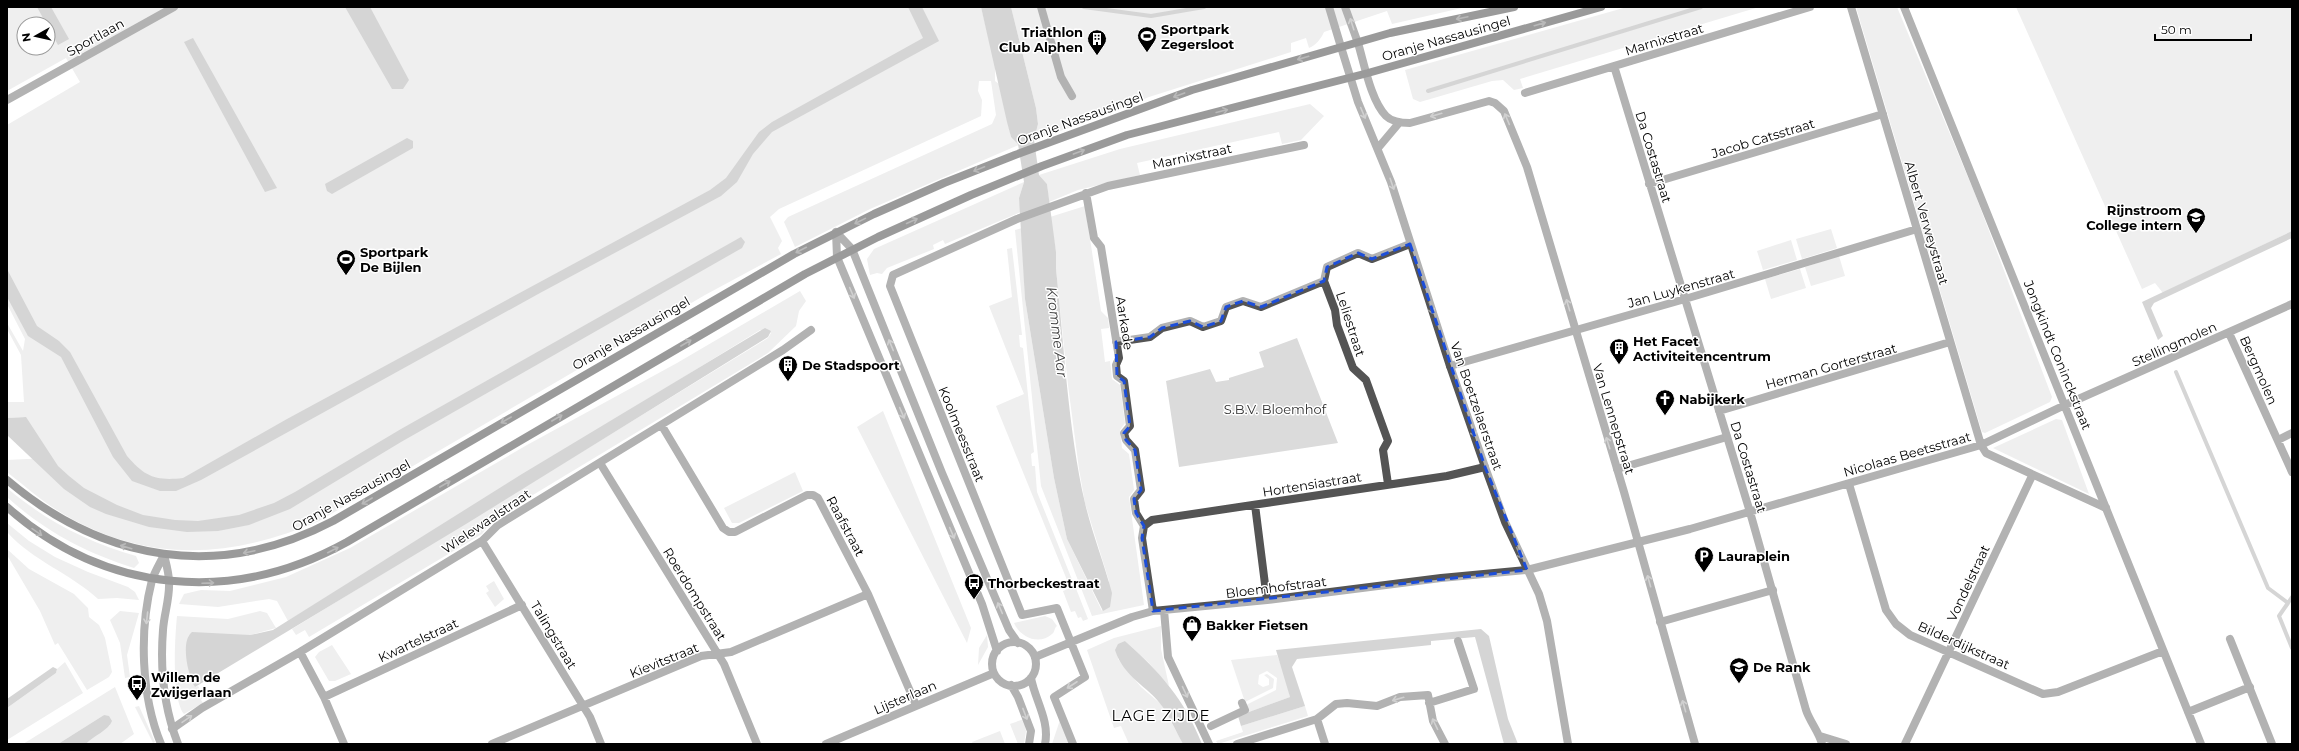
<svg xmlns="http://www.w3.org/2000/svg" width="2299" height="751" font-family="Montserrat,sans-serif">
<style>
.green{fill:#dbdbdb;fill-rule:evenodd}
.water{fill:#a2a2a2}
.lines{fill:none;stroke-linecap:round;stroke-linejoin:round}
.stream{stroke:#a2a2a2;stroke-width:4}
.pedestrian{stroke:#545454;stroke-width:8}
.minor{stroke:#545454;stroke-width:8}
.tertiary{stroke:#545454;stroke-width:8}
.secondary{stroke:#212121;stroke-width:8}
.oneway{stroke:#646464}
.oneway2{stroke:#989898}
.marked{fill:none;stroke:#1d4ed8;stroke-width:3;stroke-dasharray:8 5;stroke-linejoin:round}
.labels{text-anchor:middle;stroke-width:3;stroke-linejoin:round;paint-order:stroke}
.poi-label{font-size:13px;font-weight:bold;fill:#000;stroke:#fff;text-anchor:start}
.street-label{font-size:13px;fill:#000;stroke:#fff}
.park-label{font-size:13px;fill:#323232;stroke:#fff}
.water-label{font-size:14px;font-style:italic;fill:#434343;stroke:#fff}
.quarter-label{font-size:15px;letter-spacing:1px;fill:#000;stroke:#fff}
</style>
<rect width="100%" height="100%" fill="#fff"/>
<path class="green" d="M 7,7 L 981,7 L 995,64 L 995,81 L 999,84 L 1011,137 L 1021,144 L 870,209 L 795,247 L 784,222 L 788,217 L 992,124 L 996,115 L 991,81 L 979,81 L 978,91 L 982,100 L 981,116 L 779,209 L 770,217 L 782,241 L 778,248 L 781,254 L 705,295 L 319,521 C 233,558 149,564 65,515 C 44,503 26,487 7,472 L 7,460 L 48,458 L 24,417 L 7,418 L 7,402 L 24,402 L 21,355 L 7,329 L 7,323 L 23,351 L 25,339 L 7,304 L 7,125 L 80,82 L 66,58 L 7,91 ZM 24,24 L 48,24 L 48,48 L 24,48 Z
M 1011,7 L 1466,7 L 1392,24 L 1387,11 L 1324,32 C 1321,39 1316,45 1309,48 L 1306,38 L 1291,43 L 1291,52 L 1149,97 L 1103,116 L 1034,140 L 1038,124 L 1036,108 Z
M 1627,7 L 1759,7 L 1520,79 L 1523,88 L 1514,90 L 1503,80 L 1492,81 L 1420,102 L 1413,99 L 1405,70 Z
M 1856,7 L 1897,7 L 1975,194 L 2052,397 L 2050,402 L 1985,433 L 1982,432 Z
M 2016,7 L 2292,7 L 2292,231 L 2163,293 L 2155,283 L 2142,289 Z
M 1310,104 L 1324,116 L 1301,140 L 1282,144 L 1279,132 L 1137,163 L 1140,175 L 1078,190 L 1049,202 L 1047,184 L 1039,175 L 1120,149 Z
M 1024,182 L 1019,198 L 1021,212 L 945,244 L 943,240 L 933,245 L 934,249 L 887,268 L 882,274 L 877,273 L 870,275 L 867,259 L 874,249 Z
M 1085,206 L 1101,311 L 1108,318 L 1109,328 L 1101,329 L 1105,362 L 1110,361 L 1112,379 L 1120,385 L 1125,423 L 1120,430 L 1122,448 L 1129,454 L 1134,490 L 1129,497 L 1144,605 L 1092,616 L 1041,486 L 1015,230 L 1022,228 L 1025,299 L 1054,478 L 1067,539 L 1102,611 L 1109,581 L 1085,503 L 1079,469 L 1068,385 L 1056,269 L 1056,252 L 1050,217 Z
M 1831,229 L 1837,248 L 1802,259 L 1796,239 Z
M 1791,240 L 1797,260 L 1763,270 L 1757,251 Z
M 1012,248 L 1022,335 L 1019,335 L 1020,347 L 1023,348 L 1034,452 L 1031,454 L 1032,466 L 1035,466 L 1037,492 L 1073,582 L 1062,587 L 1060,583 L 1067,580 L 996,406 L 1024,394 L 989,306 L 1012,297 L 1007,249 Z
M 1839,256 L 1845,276 L 1811,286 L 1805,267 Z
M 1800,269 L 1806,288 L 1771,299 L 1765,279 Z
M 800,291 L 806,301 L 799,311 L 796,326 L 768,353 L 493,519 L 482,534 L 309,637 L 305,630 L 296,635 L 292,629 L 768,338 L 771,333 L 760,330 L 288,621 L 277,601 L 269,599 L 218,607 L 179,604 L 184,594 L 201,590 L 230,591 L 286,577 L 350,548 L 527,445 L 677,363 Z
M 1297,338 L 1338,443 L 1179,467 L 1166,381 L 1210,369 L 1216,382 L 1229,380 L 1229,378 L 1264,367 L 1259,352 Z
M 883,411 L 971,628 L 967,643 L 857,427 Z
M 2056,419 L 2062,420 L 2089,494 L 1993,448 Z
M 795,472 L 803,491 L 739,523 L 732,523 L 724,508 Z
M 7,488 C 46,521 87,542 136,556 L 139,563 L 134,568 C 84,552 46,532 7,497 Z
M 7,523 L 29,541 L 55,557 L 88,572 L 128,587 L 135,592 L 139,600 L 117,598 L 98,599 C 70,573 33,561 7,532 Z
M 7,549 L 29,569 L 74,594 L 88,608 L 89,617 L 99,625 L 105,638 L 112,672 L 109,677 L 87,690 L 58,643 L 55,645 L 40,611 L 7,555 Z
M 494,581 L 504,599 L 495,607 L 486,593 L 489,591 L 486,586 Z
M 1075,586 L 1088,619 L 1083,621 L 1081,617 L 1078,618 L 1075,611 L 1071,612 L 1063,591 Z
M 120,611 L 139,613 L 127,655 L 130,677 L 125,678 L 120,643 L 110,620 Z
M 260,611 L 267,613 L 276,628 L 250,635 L 189,635 C 184,653 189,670 195,687 L 198,686 L 204,696 L 201,700 L 203,703 L 184,714 C 171,697 175,637 177,616 L 228,619 Z
M 1045,616 L 1052,619 L 1057,626 C 1054,628 1055,632 1052,634 C 1039,646 1020,637 1014,623 Z
M 1161,626 L 1161,649 L 1169,686 L 1148,662 L 1125,641 L 1118,659 L 1141,687 L 1162,705 L 1183,744 L 1129,744 L 1121,726 L 1114,728 L 1087,650 L 1114,638 Z
M 987,635 L 988,647 L 978,665 L 979,648 Z
M 332,645 L 351,674 L 335,681 L 329,681 L 315,657 L 319,652 Z
M 1277,655 L 1285,675 L 1290,697 L 1249,712 L 1246,705 L 1276,690 L 1277,678 L 1267,671 L 1259,675 L 1258,684 L 1263,687 L 1269,685 L 1269,679 L 1264,675 L 1267,674 L 1274,679 L 1273,688 L 1245,702 L 1231,660 Z
M 65,662 L 83,693 L 7,740 L 7,708 L 56,673 L 57,669 Z
M 115,687 L 134,734 L 120,744 L 86,744 L 93,736 L 110,725 L 104,715 L 58,744 L 23,744 Z
M 139,706 L 155,742 L 153,743 L 135,707 Z
M 1305,706 L 1308,716 L 1218,744 L 1216,741 L 1243,732 L 1241,726 Z
M 1024,719 L 1026,731 L 1024,744 L 1018,744 L 1010,724 Z
M 1060,720 L 1069,744 L 1052,744 Z
M 1000,731 L 1005,744 L 973,744 L 972,742 Z"/>
<path class="water" d="M 37,7 L 51,7 L 69,39 L 58,45 Z
M 345,7 L 370,7 L 409,80 L 403,89 L 392,89 Z
M 908,7 L 922,7 L 939,41 L 772,132 L 753,154 L 737,182 L 721,196 L 540,293 L 201,480 L 176,491 L 160,491 L 132,481 L 113,457 L 61,357 L 28,336 L 7,297 L 7,269 L 37,326 L 59,341 L 70,352 L 127,456 C 145,477 156,481 183,478 L 287,419 L 710,190 L 726,178 L 759,132 L 772,122 L 923,38 Z
M 981,7 L 1011,7 L 1036,108 L 1038,124 L 1034,140 L 1039,175 L 1047,184 L 1056,252 L 1056,269 C 1064,344 1068,429 1085,503 C 1092,533 1104,563 1112,593 L 1110,607 L 1103,611 L 1067,539 L 1054,478 L 1025,299 L 1019,198 L 1024,182 L 1018,144 L 1011,137 L 1007,122 Z
M 193,38 L 277,188 L 265,192 L 184,42 Z
M 407,138 L 413,141 L 413,148 L 332,194 L 327,191 L 325,184 Z
M 2292,231 L 2292,238 L 2154,303 L 2151,308 L 2163,336 L 2158,340 L 2142,302 Z
M 741,237 L 745,242 L 742,248 L 401,442 L 290,509 L 249,525 L 218,531 L 187,532 L 149,527 L 106,514 L 90,507 L 64,489 L 7,435 L 7,418 L 26,417 L 58,466 L 69,476 L 84,488 L 117,505 L 143,515 L 175,520 L 198,521 L 239,515 L 274,503 L 295,492 L 401,429 Z
M 765,328 L 771,331 L 768,337 L 466,524 L 195,687 C 188,676 180,641 192,632 L 250,635 L 273,630 L 522,474 Z
M 1481,629 L 1489,636 L 1508,719 L 1518,744 L 1504,744 L 1475,637 L 1431,641 L 1431,645 L 1297,659 L 1292,667 L 1305,706 L 1241,726 L 1238,716 L 1290,697 L 1276,650 Z
M 1125,641 C 1161,673 1184,699 1202,744 L 1183,744 C 1176,732 1170,717 1162,706 C 1148,686 1124,678 1115,650 L 1118,644 Z
M 53,667 L 57,669 L 56,673 L 7,708 L 7,699 Z
M 104,715 L 109,716 L 112,721 C 109,730 93,736 86,744 L 58,744 Z"/>
<g class="lines">
<path class="stream" d="M 1084,7 L 1151,16 L 1204,7
M 1428,91 L 1701,7
M 2176,372 L 2268,588 L 2288,603 L 2279,616 L 2292,648
M 2288,603 L 2292,597"/>
<path class="pedestrian" d="M 1981,445 L 1986,453 L 2106,508
M 1617,469 L 1727,437
M 1660,622 L 1773,590
M 1211,726 L 1245,710 L 1242,703"/>
<path class="minor" d="M 1041,7 L 1061,77 L 1072,96
M 1329,7 L 1341,47
M 1345,7 L 1358,43
M 1851,7 L 1981,445
M 1904,7 L 2201,744
M 1614,66 L 1750,512 L 1806,710 C 1810,722 1819,732 1822,744
M 1525,93 L 1810,7
M 7,100 L 174,7
M 1649,184 L 1883,114
M 1086,193 L 1094,238 L 1101,247 L 1119,358 L 1116,365 L 1117,376 L 1124,381 L 1130,426 L 1124,433 L 1126,440 L 1135,450 L 1141,490 L 1134,499 L 1136,513 L 1144,526 L 1142,538 L 1153,611
M 1324,281 L 1335,310 L 1337,325 L 1353,368 L 1366,380 L 1388,441 L 1383,450 L 1388,484
M 2229,333 L 2292,472
M 1116,342 L 1150,337 L 1162,328 L 1190,321 L 1203,327 L 1221,321 L 1226,307 L 1243,301 L 1261,307 L 1324,281 L 1327,267 L 1358,253 L 1372,259 L 1410,244
M 1450,366 L 1685,299 L 1917,229
M 1719,411 L 1950,342
M 662,426 L 723,528 L 729,532 L 735,532 L 807,495 L 813,495 L 818,498 L 868,594 L 916,705
M 2278,440 L 2292,433
M 600,463 L 724,664 L 757,744
M 1849,484 L 1886,610 L 1896,624 L 1910,635 L 2043,694 L 2058,692 L 2163,651
M 1255,505 L 1267,600
M 1144,526 L 1152,520 L 1447,476 L 1485,467
M 482,541 L 590,717 L 601,744
M 1164,610 L 1168,657 L 1209,744
M 2230,639 L 2272,744
M 300,652 L 324,697 L 344,744
M 1035,657 L 1132,617 L 1153,611 L 1267,600 L 1441,578 L 1527,570 L 1690,529 L 1981,445 L 2065,405 L 2292,304
M 324,697 L 522,605
M 1429,703 L 1474,689 L 1458,641
M 2188,712 L 2250,687
M 172,729 L 202,708 L 300,652 L 482,541 L 498,525 L 783,350 L 811,330
M 1820,736 L 1846,744
M 492,744 L 701,656 L 731,652 L 868,594
M 1073,744 L 1054,697 L 1085,677 L 1057,608 L 1022,615 L 890,286 L 893,275 L 1017,219 L 1108,186 L 1304,145
M 1237,744 L 1317,719
M 1325,744 L 1317,719 L 1336,704 L 1347,703 L 1377,706 L 1400,697 L 1428,695 L 1433,721 L 1445,744
M 1905,744 L 2032,476"/>
<path class="tertiary" d="M 1358,43 C 1364,63 1371,101 1386,116 C 1392,122 1402,123 1410,123 L 1489,101 L 1495,103 L 1504,111 L 1527,167 L 1624,492 L 1695,744
M 1341,47 L 1358,102 L 1391,182 L 1450,366 L 1485,467 L 1505,522 L 1539,594 L 1547,621 L 1568,744
M 1378,148 L 1399,123
M 836,232 L 852,249 L 942,473 L 1009,630 L 1018,643
M 836,232 L 837,257 L 982,604 L 997,651
M 164,555 C 166,563 169,573 169,582 C 170,598 164,614 163,630 C 160,668 164,708 178,744
M992 664a22 22 0 1 1 44 0a22 22 0 1 1-44 0Z
M 1031,678 C 1035,700 1050,721 1045,744
M 1011,685 L 1018,697 L 1031,731 L 1029,744
M 161,744 C 141,696 139,631 152,580 C 155,571 160,563 164,555
M 826,744 L 994,673"/>
<path class="secondary" d="M 7,480 C 104,562 219,581 333,521 L 794,254 L 874,214 L 944,183 L 1015,155 L 1192,90 L 1390,33 L 1514,7
M 7,507 C 105,594 233,605 347,542 L 805,274 L 878,237 L 971,195 L 1042,166 L 1127,135 L 1368,73 L 1601,7"/>
</g>
<defs><path id="oneway-shaft" d="M-6 0H5M1.5-3L5.5 0L1.5 3" fill="none" stroke-width="1.6" stroke-linecap="round" stroke-linejoin="round"/></defs>
<g class="oneway">
<use href="#oneway-shaft" transform="translate(1462 18) rotate(168)"/>
<use href="#oneway-shaft" transform="translate(1540 24) rotate(-16)"/>
<use href="#oneway-shaft" transform="translate(1303 58) rotate(164)"/>
<use href="#oneway-shaft" transform="translate(1179 95) rotate(160)"/>
<use href="#oneway-shaft" transform="translate(1222 111) rotate(-14)"/>
<use href="#oneway-shaft" transform="translate(1079 152) rotate(-20)"/>
<use href="#oneway-shaft" transform="translate(979 169) rotate(158)"/>
<use href="#oneway-shaft" transform="translate(860 221) rotate(154)"/>
<use href="#oneway-shaft" transform="translate(912 221) rotate(-24)"/>
<use href="#oneway-shaft" transform="translate(801 250) rotate(153)"/>
<use href="#oneway-shaft" transform="translate(686 343) rotate(-30)"/>
<use href="#oneway-shaft" transform="translate(557 418) rotate(-30)"/>
<use href="#oneway-shaft" transform="translate(506 420) rotate(150)"/>
<use href="#oneway-shaft" transform="translate(445 484) rotate(-30)"/>
<use href="#oneway-shaft" transform="translate(367 501) rotate(150)"/>
<use href="#oneway-shaft" transform="translate(37 532) rotate(35)"/>
<use href="#oneway-shaft" transform="translate(126 547) rotate(-164)"/>
<use href="#oneway-shaft" transform="translate(333 550) rotate(-27)"/>
<use href="#oneway-shaft" transform="translate(249 552) rotate(168)"/>
<use href="#oneway-shaft" transform="translate(208 583) rotate(-2)"/>
</g>
<g class="oneway2">
<use href="#oneway-shaft" transform="translate(1352 24) rotate(-108)"/>
<use href="#oneway-shaft" transform="translate(1363 113) rotate(67)"/>
<use href="#oneway-shaft" transform="translate(1436 115) rotate(164)"/>
<use href="#oneway-shaft" transform="translate(1507 119) rotate(-113)"/>
<use href="#oneway-shaft" transform="translate(1392 184) rotate(71)"/>
<use href="#oneway-shaft" transform="translate(852 293) rotate(67)"/>
<use href="#oneway-shaft" transform="translate(1568 305) rotate(-107)"/>
<use href="#oneway-shaft" transform="translate(1431 308) rotate(72)"/>
<use href="#oneway-shaft" transform="translate(891 345) rotate(-112)"/>
<use href="#oneway-shaft" transform="translate(902 413) rotate(67)"/>
<use href="#oneway-shaft" transform="translate(1473 431) rotate(71)"/>
<use href="#oneway-shaft" transform="translate(1608 443) rotate(-108)"/>
<use href="#oneway-shaft" transform="translate(952 533) rotate(67)"/>
<use href="#oneway-shaft" transform="translate(1519 553) rotate(66)"/>
<use href="#oneway-shaft" transform="translate(1649 581) rotate(-106)"/>
<use href="#oneway-shaft" transform="translate(1000 608) rotate(-113)"/>
<use href="#oneway-shaft" transform="translate(147 618) rotate(96)"/>
<use href="#oneway-shaft" transform="translate(1072 685) rotate(147)"/>
<use href="#oneway-shaft" transform="translate(1185 692) rotate(65)"/>
<use href="#oneway-shaft" transform="translate(1398 699) rotate(164)"/>
<use href="#oneway-shaft" transform="translate(1684 706) rotate(-106)"/>
<use href="#oneway-shaft" transform="translate(1025 714) rotate(69)"/>
<use href="#oneway-shaft" transform="translate(187 719) rotate(-35)"/>
<use href="#oneway-shaft" transform="translate(1435 724) rotate(-116)"/>
</g>
<path d="M0 0H2299V751H0ZM 1410,244 L 1485,467 L 1527,570 L 1153,611 L 1142,538 L 1144,526 L 1136,513 L 1134,499 L 1141,490 L 1135,450 L 1126,440 L 1124,433 L 1130,426 L 1124,381 L 1117,376 L 1116,342 L 1150,337 L 1162,328 L 1190,321 L 1203,327 L 1221,321 L 1226,307 L 1243,301 L 1261,307 L 1324,281 L 1327,267 L 1358,253 L 1372,259 Z" fill="#fff" fill-opacity=".55" fill-rule="evenodd"/>
<path class="marked" d="M 1410,244 L 1485,467 L 1527,570 L 1153,611 L 1142,538 L 1144,526 L 1136,513 L 1134,499 L 1141,490 L 1135,450 L 1126,440 L 1124,433 L 1130,426 L 1124,381 L 1117,376 L 1116,342 L 1150,337 L 1162,328 L 1190,321 L 1203,327 L 1221,321 L 1226,307 L 1243,301 L 1261,307 L 1324,281 L 1327,267 L 1358,253 L 1372,259 Z"/>
<defs>
<symbol id="stadium-pin" viewBox="-11 -11 22 30"><path d="M0 17L-7.5 6A9.5 9.5 0 1 1 7.5 6Z" fill="#000" stroke="#fff"/><path d="M0-5a6.5 5 0 1 0 0 10a6.5 5 0 1 0 0-10ZM-3.5-1.8h7v3.6h-7Z" fill="#fff"/></symbol>
<symbol id="building-pin" viewBox="-11 -11 22 30"><path d="M0 17L-7.5 6A9.5 9.5 0 1 1 7.5 6Z" fill="#000" stroke="#fff"/><path d="M-4-6H4V6H1V3H-1V6H-4ZM-2.5-4.3h1.7v1.8h-1.7ZM.8-4.3h1.7v1.8H.8ZM-2.5-1h1.7V.8h-1.7ZM.8-1h1.7V.8H.8Z" fill="#fff"/></symbol>
<symbol id="school-pin" viewBox="-11 -11 22 30"><path d="M0 17L-7.5 6A9.5 9.5 0 1 1 7.5 6Z" fill="#000" stroke="#fff"/><path d="M0-5L7-2L0 1L-7-2ZM-4 1L0 2.5L4 1V4Q0 6-4 4Z" fill="#fff"/></symbol>
<symbol id="church-pin" viewBox="-11 -11 22 30"><path d="M0 17L-7.5 6A9.5 9.5 0 1 1 7.5 6Z" fill="#000" stroke="#fff"/><path d="M-1.2-6h2.4v3.5h3.3v2.4h-3.3V6h-2.4V-.1h-3.3v-2.4h3.3Z" fill="#fff"/></symbol>
<symbol id="parking-pin" viewBox="-11 -11 22 30"><path d="M0 17L-7.5 6A9.5 9.5 0 1 1 7.5 6Z" fill="#000" stroke="#fff"/><path d="M-3.5-5.5H1a3.5 3.5 0 0 1 0 7H-1V5.5H-3.5ZM-1-3.4V-.6H.8a1.4 1.4 0 0 0 0-2.8Z" fill="#fff"/></symbol>
<symbol id="bus-pin" viewBox="-11 -11 22 30"><path d="M0 17L-7.5 6A9.5 9.5 0 1 1 7.5 6Z" fill="#000" stroke="#fff"/><path d="M-5-6H5V4H4V6H2V4H-2V6H-4V4H-5ZM-3.5-4V0h7V-4ZM-3.5 1.2v1.5H-2V1.2ZM2 1.2v1.5H3.5V1.2Z" fill="#fff"/></symbol>
<symbol id="shop-pin" viewBox="-11 -11 22 30"><path d="M0 17L-7.5 6A9.5 9.5 0 1 1 7.5 6Z" fill="#000" stroke="#fff"/><path d="M-5-2.5h2.3a2.7 3.5 0 0 1 5.4 0H5L5.5 6h-11ZM-1.5-2.5h3a1.5 2.3 0 0 0-3 0Z" fill="#fff"/></symbol>
</defs>
<g fill-rule="evenodd">
<use href="#stadium-pin" x="1136" y="25" width="22" height="30"/>
<use href="#building-pin" x="1086" y="28" width="22" height="30"/>
<use href="#school-pin" x="2185" y="206" width="22" height="30"/>
<use href="#stadium-pin" x="335" y="248" width="22" height="30"/>
<use href="#building-pin" x="1608" y="337" width="22" height="30"/>
<use href="#building-pin" x="777" y="354" width="22" height="30"/>
<use href="#church-pin" x="1654" y="388" width="22" height="30"/>
<use href="#parking-pin" x="1693" y="545" width="22" height="30"/>
<use href="#bus-pin" x="963" y="572" width="22" height="30"/>
<use href="#shop-pin" x="1181" y="614" width="22" height="30"/>
<use href="#school-pin" x="1728" y="656" width="22" height="30"/>
<use href="#bus-pin" x="126" y="673" width="22" height="30"/>
</g>
<g class="labels">
<g class="poi-label">
<text x="1161" y="34">Sportpark<tspan x="1161" dy="15">Zegersloot</tspan></text>
<text x="1083" y="37" text-anchor="end">Triathlon<tspan x="1083" dy="15">Club Alphen</tspan></text>
<text x="2182" y="215" text-anchor="end">Rijnstroom<tspan x="2182" dy="15">College intern</tspan></text>
<text x="360" y="257">Sportpark<tspan x="360" dy="15">De Bijlen</tspan></text>
<text x="1633" y="346">Het Facet<tspan x="1633" dy="15">Activiteitencentrum</tspan></text>
<text x="802" y="370">De Stadspoort</text>
<text x="1679" y="404">Nabijkerk</text>
<text x="1718" y="561">Lauraplein</text>
<text x="988" y="588">Thorbeckestraat</text>
<text x="1206" y="630">Bakker Fietsen</text>
<text x="1753" y="672">De Rank</text>
<text x="151" y="682">Willem de<tspan x="151" dy="15">Zwijgerlaan</tspan></text>
</g>
<g class="street-label">
<text transform="translate(95 37) rotate(-29)" y="5">Sportlaan</text>
<text transform="translate(1446 38) rotate(-16)" y="5">Oranje Nassausingel</text>
<text transform="translate(1664 39) rotate(-17)" y="5">Marnixstraat</text>
<text transform="translate(1080 118) rotate(-20)" y="5">Oranje Nassausingel</text>
<text transform="translate(1763 138) rotate(-17)" y="5">Jacob Catsstraat</text>
<text transform="translate(1192 156) rotate(-12)" y="5">Marnixstraat</text>
<text transform="translate(1654 157) rotate(73)" y="5">Da Costastraat</text>
<text transform="translate(1927 223) rotate(74)" y="5">Albert Verweystraat</text>
<text transform="translate(1681 288) rotate(-16)" y="5">Jan Luykenstraat</text>
<text transform="translate(1125 323) rotate(81)" y="5">Aarkade</text>
<text transform="translate(1351 324) rotate(72)" y="5">Leliestraat</text>
<text transform="translate(631 333) rotate(-30)" y="5">Oranje Nassausingel</text>
<text transform="translate(2174 344) rotate(-24)" y="5">Stellingmolen</text>
<text transform="translate(2058 355) rotate(68)" y="5">Jongkindt Coninckstraat</text>
<text transform="translate(1831 366) rotate(-16)" y="5">Herman Gorterstraat</text>
<text transform="translate(2259 370) rotate(66)" y="5">Bergmolen</text>
<text transform="translate(1477 406) rotate(71)" y="5">Van Boetzelaerstraat</text>
<text transform="translate(1614 419) rotate(73)" y="5">Van Lennepstraat</text>
<text transform="translate(962 434) rotate(68)" y="5">Koolmeesstraat</text>
<text transform="translate(1907 454) rotate(-16)" y="5">Nicolaas Beetsstraat</text>
<text transform="translate(1749 467) rotate(73)" y="5">Da Costastraat</text>
<text transform="translate(1312 484) rotate(-9)" y="5">Hortensiastraat</text>
<text transform="translate(351 495) rotate(-29)" y="5">Oranje Nassausingel</text>
<text transform="translate(486 521) rotate(-34)" y="5">Wielewaalstraat</text>
<text transform="translate(846 526) rotate(62)" y="5">Raafstraat</text>
<text transform="translate(1968 583) rotate(-65)" y="5">Vondelstraat</text>
<text transform="translate(1276 587) rotate(-7)" y="5">Bloemhofstraat</text>
<text transform="translate(695 594) rotate(58)" y="5">Roerdompstraat</text>
<text transform="translate(554 635) rotate(59)" y="5">Talingstraat</text>
<text transform="translate(418 640) rotate(-25)" y="5">Kwartelstraat</text>
<text transform="translate(1964 645) rotate(24)" y="5">Bilderdijkstraat</text>
<text transform="translate(664 660) rotate(-22)" y="5">Kievitstraat</text>
<text transform="translate(905 697) rotate(-23)" y="5">Lijsterlaan</text>
</g>
<g class="park-label">
<text x="1275" y="414">S.B.V. Bloemhof</text>
</g>
<g class="water-label">
<text transform="translate(1057 332) rotate(83)" y="5">Kromme Aar</text>
</g>
<g class="quarter-label">
<text x="1161" y="721">LAGE ZIJDE</text>
</g>
</g>
<rect width="2299" height="751" fill="none" stroke="#000000" stroke-width="16"/>
<g transform="translate(36 36) rotate(262)"><circle r="19" fill="#ffffff" stroke="#999999"/>
<path d="M0-3L7 15L0 10L-7 15Z" fill="#000000"/>
<text y="-6" font-size="11" font-weight="bold" text-anchor="middle" fill="#000000">N</text>
</g>
<path d="M2155 34v6h96v-6" fill="none" stroke="#000000" stroke-width="2"/>
<text x="2161" y="34" font-size="12" fill="#000000" stroke="#ffffff" stroke-width="3" paint-order="stroke">50 m</text>
</svg>
